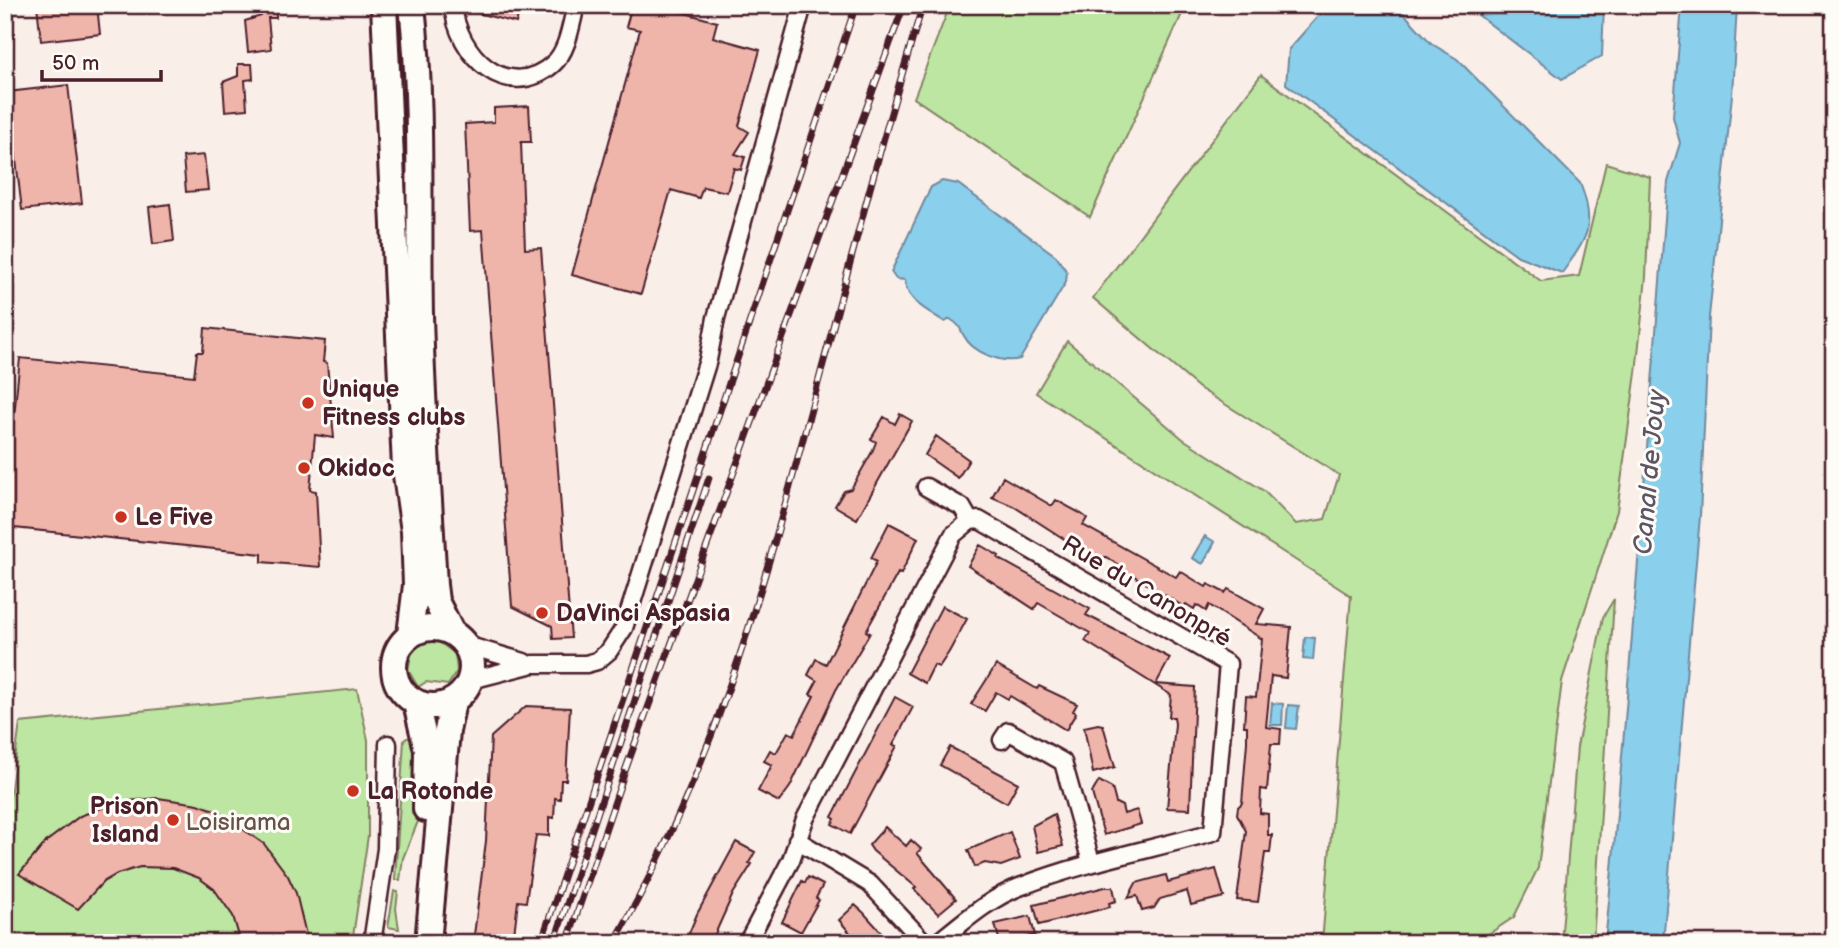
<svg xmlns="http://www.w3.org/2000/svg" width="1839" height="948" font-family="'Balsamiq Sans',sans-serif">
<style>
.green{fill:#bde6a2;stroke:#848266;stroke-width:2}
.water{fill:#8acfeb;stroke:#70899e;stroke-width:2}
.building{fill:#efb5ab;stroke:#4a1f2b;stroke-width:2}
.lines{fill:none;stroke-linecap:round;stroke-linejoin:round}
.street-casing{stroke:#4a1f2b;stroke-width:21}
.primary-casing{stroke:#4a1f2b;stroke-width:30}
.street{stroke:#fdfcf7;stroke-width:16}
.primary{stroke:#fdfcf7;stroke-width:24}
.rail-casing{stroke:#4a1f2b;stroke-width:7}
.rail{stroke:#fdfcf7;stroke-width:4.5;stroke-dasharray:13;stroke-linecap:butt}
.poi-dot{fill:#c8321e;stroke:#fdfcf7;stroke-width:2.5}
.labels{text-anchor:middle;stroke-width:6;stroke-linejoin:round;paint-order:stroke}
.poi-label{font-size:24px;font-weight:bold;fill:#4a1f2b;stroke:#fdfcf7;text-anchor:start}
.street-label{font-size:24px;fill:#4a1f2b;stroke:#fdfcf7}
.park-label{font-size:24px;fill:#675149;stroke:#fdfcf7}
.water-label{font-size:26px;font-style:italic;fill:#5d5465;stroke:#fdfcf7}
</style>
<rect width="100%" height="100%" fill="#faeee8"/>
<filter id="ink" filterUnits="userSpaceOnUse"><feTurbulence type="fractalNoise" baseFrequency=".0143" numOctaves="2"/><feDisplacementMap in="SourceGraphic" scale="14" xChannelSelector="R" yChannelSelector="G"/><feConvolveMatrix kernelMatrix="1 2 1 2 8 2 1 2 1" color-interpolation-filters="sRGB"/></filter>
<g filter="url(#ink)">
<path class="green" d="M 950,5 L 1186,5 L 1090,217 L 914,98 Z
M 1261,75 L 1541,281 L 1579,276 L 1606,163 L 1650,177 L 1646,277 L 1636,373 L 1617,511 L 1562,681 L 1538,868 L 1514,917 L 1475,943 L 1322,943 L 1351,596 L 1036,393 L 1067,341 L 1183,439 L 1264,491 L 1296,524 L 1325,519 L 1339,475 L 1199,388 L 1093,298 Z
M 1614,599 L 1593,943 L 1561,943 L 1577,747 L 1603,617 Z
M 428,641 L 438,641 L 455,654 L 457,671 L 448,685 L 426,682 L 418,687 L 408,670 L 412,650 Z
M 357,689 L 368,740 L 368,836 L 352,943 L 5,943 L 5,833 L 20,723 Z
M 407,738 L 419,738 L 419,819 L 403,858 L 400,880 L 395,880 L 404,740 Z
M 394,891 L 398,892 L 396,909 L 399,929 L 388,927 Z"/>
<path class="water" d="M 1328,5 L 1396,5 L 1432,44 L 1457,59 L 1580,183 C 1597,226 1587,238 1562,273 L 1518,256 L 1286,84 L 1289,49 Z
M 1465,5 L 1604,5 L 1602,56 L 1562,79 Z
M 1682,5 L 1737,5 L 1732,95 L 1709,317 L 1700,516 L 1663,943 L 1605,943 C 1630,689 1647,436 1668,182 L 1680,143 L 1673,117 Z
M 942,181 L 958,184 L 1056,256 L 1067,272 L 1066,282 L 1020,359 C 1003,364 973,353 964,336 C 959,327 960,325 950,319 L 945,322 C 929,311 906,302 905,280 L 896,279 L 891,272 L 931,187 Z
M 1205,536 L 1215,542 L 1203,564 L 1192,558 Z
M 1305,637 L 1315,638 L 1313,660 L 1303,659 Z
M 1272,703 L 1283,704 L 1282,725 L 1270,725 Z
M 1288,705 L 1299,706 L 1296,729 L 1286,728 Z"/>
<path class="building" d="M 37,5 L 97,5 L 100,34 L 41,41 Z
M 260,5 L 276,5 L 276,18 L 268,18 L 271,49 L 248,52 L 245,21 L 261,16 Z
M 467,5 L 521,5 L 516,23 L 466,10 Z
M 632,5 L 657,5 L 717,22 L 713,37 L 760,50 L 739,126 L 749,132 L 735,154 L 745,157 L 741,170 L 734,168 L 727,192 L 703,187 L 699,198 L 671,190 L 641,294 L 572,275 L 640,30 L 626,27 Z
M 238,64 L 252,64 L 253,79 L 245,80 L 247,109 L 225,111 L 223,82 L 238,76 Z
M 68,85 L 82,203 L 22,210 L 8,92 Z
M 529,106 L 531,142 L 521,142 L 525,249 L 541,248 L 571,638 L 553,639 L 552,626 L 512,606 L 483,230 L 470,231 L 465,124 L 494,122 L 494,108 Z
M 204,155 L 208,190 L 186,192 L 183,157 Z
M 170,204 L 174,241 L 153,244 L 149,207 Z
M 205,328 L 325,341 L 323,362 L 327,363 L 334,438 L 315,435 L 310,490 L 316,491 L 320,567 L 262,562 L 262,554 L 5,527 L 5,434 L 12,435 L 20,358 L 194,376 L 197,352 L 203,352 Z
M 900,414 L 912,421 L 857,519 L 835,506 L 844,491 L 851,489 L 872,452 L 876,442 L 871,439 L 884,417 L 895,424 Z
M 936,436 L 969,460 L 958,478 L 925,455 Z
M 1003,477 L 1052,506 L 1056,500 L 1080,513 L 1087,518 L 1083,525 L 1176,577 L 1180,571 L 1206,587 L 1208,584 L 1225,593 L 1228,589 L 1264,609 L 1256,624 L 1291,627 L 1286,678 L 1271,676 L 1266,727 L 1281,729 L 1280,744 L 1271,744 L 1267,790 L 1261,789 L 1260,813 L 1268,814 L 1268,835 L 1272,835 L 1270,853 L 1265,853 L 1258,902 L 1237,900 L 1246,831 L 1237,814 L 1238,807 L 1242,803 L 1247,742 L 1247,726 L 1244,726 L 1246,696 L 1256,697 L 1262,639 L 1209,605 L 1206,611 L 1196,605 L 1194,609 L 1186,604 L 1184,607 L 1134,576 L 1125,574 L 1123,568 L 1106,557 L 1096,557 L 1072,544 L 1013,506 L 992,497 Z
M 889,523 L 918,538 L 901,574 L 898,573 L 866,631 L 870,633 L 836,690 L 790,787 L 779,802 L 758,791 L 772,765 L 764,761 L 770,750 L 776,753 L 788,732 L 794,735 L 814,696 L 810,694 L 817,681 L 808,675 L 816,659 L 826,664 L 877,561 L 871,558 Z
M 980,545 L 999,556 L 998,558 L 1090,609 L 1086,615 L 1170,658 L 1156,684 L 1195,687 L 1190,809 L 1167,808 L 1175,724 L 1174,717 L 1169,717 L 1171,695 L 1085,641 L 1090,633 L 1038,603 L 1034,609 L 968,566 Z
M 942,606 L 967,619 L 949,652 L 939,667 L 934,665 L 925,683 L 907,673 Z
M 996,665 L 1037,689 L 1039,686 L 1077,704 L 1073,711 L 1076,713 L 1066,730 L 1010,696 L 1008,699 L 996,692 L 985,711 L 971,704 Z
M 895,697 L 913,707 L 893,745 L 897,746 L 850,834 L 832,824 L 835,819 L 832,817 Z
M 526,706 L 570,708 L 566,780 L 561,780 L 560,799 L 555,798 L 554,818 L 549,817 L 549,836 L 536,835 L 526,902 L 518,901 L 513,943 L 473,943 L 486,841 L 491,737 Z
M 1098,724 L 1103,725 L 1115,767 L 1093,773 L 1084,727 Z
M 950,747 L 1018,783 L 1007,803 L 940,765 Z
M 1099,781 L 1112,788 L 1116,803 L 1122,806 L 1124,814 L 1137,810 L 1141,824 L 1104,835 L 1092,793 Z
M 158,798 L 198,804 L 217,811 L 264,844 L 288,876 L 296,893 L 308,943 L 241,943 L 233,916 L 214,889 L 199,878 L 173,868 L 140,867 L 117,874 L 103,882 L 78,909 L 19,874 L 47,841 L 80,816 L 118,802 Z
M 1054,814 L 1063,846 L 1038,852 L 1032,826 Z
M 885,827 L 906,846 L 911,840 L 921,849 L 917,853 L 956,899 L 938,914 L 914,889 L 916,887 L 873,851 L 869,845 Z
M 1010,832 L 1020,859 L 1001,866 L 985,863 L 975,867 L 968,850 Z
M 736,842 L 755,852 L 749,863 L 752,864 L 733,894 L 711,943 L 685,943 L 697,914 Z
M 1216,869 L 1224,897 L 1191,905 L 1187,891 L 1160,899 L 1154,908 L 1142,911 L 1137,896 L 1128,898 L 1136,883 L 1166,875 L 1168,882 Z
M 808,877 L 823,885 L 816,898 L 819,900 L 801,932 L 782,922 L 802,881 L 805,883 Z
M 1105,887 L 1113,887 L 1116,901 L 1109,903 L 1110,907 L 1039,925 L 1034,905 Z
M 855,905 L 863,912 L 891,943 L 860,943 L 851,934 L 839,920 Z
M 1030,916 L 1035,935 L 1000,943 L 995,924 Z"/>
<g class="lines">
<defs>
<path id="street" d="M 453,5 C 457,55 507,104 553,64 C 568,51 571,24 576,5
M 926,487 L 962,507 L 970,521
M 466,645 L 524,662
M 471,680 L 533,664 L 586,664 L 597,661 L 609,651 L 624,628 L 708,360 L 716,318 L 803,5
M 1002,740 L 1008,731 L 1063,762 L 1091,862
M 797,840 L 870,884 L 925,943
M 372,943 L 386,849 L 388,744
M 747,943 L 791,860 L 805,819 L 953,535 L 970,521 L 979,520 L 1228,664 L 1213,832 C 1149,850 1084,862 1022,886 C 991,897 963,922 937,943"/>
<path id="primary" d="M 384,5 L 405,468 L 414,531 L 416,585 L 410,635
M 412,5 C 423,108 418,210 420,314 C 422,404 429,494 434,585 L 436,601 L 451,631
M394 667a39 39 0 1 1 78 0a39 39 0 1 1-78 0Z
M 416,703 L 427,750 L 426,809
M 428,943 L 447,731 L 453,702"/>
</defs>
<use href="#street" class="street-casing"/>
<use href="#primary" class="primary-casing"/>
<use href="#street" class="street"/>
<use href="#primary" class="primary"/>
<defs>
<path id="rail" d="M 541,943 L 856,5
M 554,943 L 709,478
M 567,943 L 625,771 L 904,5
M 614,943 C 711,773 757,610 807,424 C 845,284 880,143 923,5"/>
</defs>
<use href="#rail" class="rail-casing"/>
<use href="#rail" class="rail"/>
</g>
</g>
<g class="poi-dot">
<circle cx="308" cy="403" r="7"/>
<circle cx="304" cy="468" r="7"/>
<circle cx="121" cy="517" r="7"/>
<circle cx="542" cy="613" r="7"/>
<circle cx="353" cy="791" r="7"/>
<circle cx="173" cy="820" r="7"/>
</g>
<g class="labels">
<g class="poi-label">
<text x="322" y="397">Unique<tspan x="322" dy="28">Fitness clubs</tspan></text>
<text x="318" y="476">Okidoc</text>
<text x="135" y="525">Le Five</text>
<text x="556" y="621">DaVinci Aspasia</text>
<text x="367" y="799">La Rotonde</text>
<text x="159" y="814" text-anchor="end">Prison<tspan x="159" dy="28">Island</tspan></text>
</g>
<g class="street-label">
<text transform="translate(1147 591) rotate(31)" y="8">Rue du Canonpré</text>
</g>
<g class="park-label">
<text x="238" y="830">Loisirama</text>
</g>
<g class="water-label">
<text transform="translate(1649 472) rotate(-85)" y="9">Canal de Jouy</text>
</g>
</g>
<rect width="1839" height="948" fill="none" stroke="#fdfcf7" stroke-width="28"/>
<rect x="14" y="14" width="1811" height="920" fill="none" stroke="#4a1f2b" stroke-width="2.5" filter="url(#ink)"/>
<path d="M42 70v10h119v-10" fill="none" stroke="#4a1f2b" stroke-width="3.5"/>
<text x="52" y="70" font-size="21" fill="#4a1f2b" stroke="#fdfcf7" stroke-width="5" paint-order="stroke">50 m</text>
</svg>
